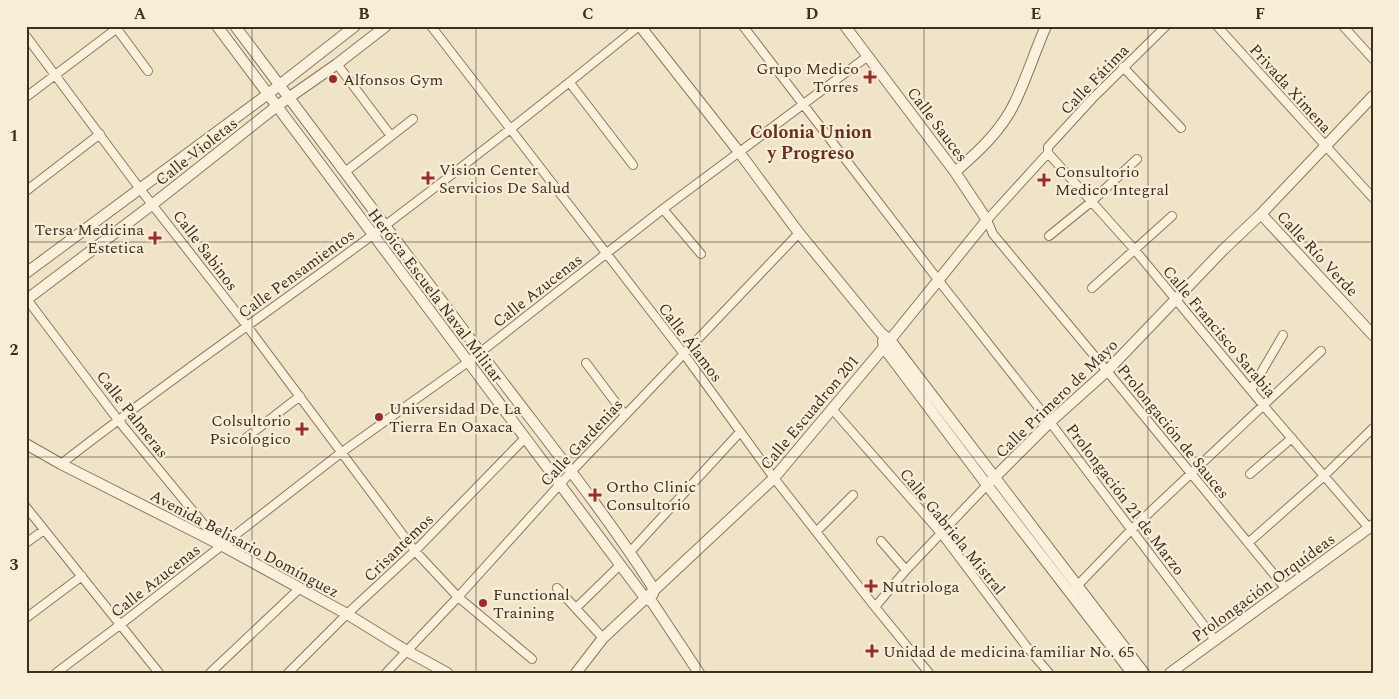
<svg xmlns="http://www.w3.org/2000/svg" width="1399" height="699" font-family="Spectral,serif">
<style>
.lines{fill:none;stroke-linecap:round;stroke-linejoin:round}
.minor-casing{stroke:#8d765c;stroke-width:10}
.tertiary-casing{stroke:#8d765c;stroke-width:12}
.minor{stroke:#faf1dc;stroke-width:8}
.tertiary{stroke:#faf1dc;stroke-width:10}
.grid{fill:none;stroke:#3d2e20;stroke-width:1;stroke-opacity:0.55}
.poi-dot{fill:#9e2a2b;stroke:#f7eed8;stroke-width:2}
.labels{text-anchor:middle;stroke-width:4.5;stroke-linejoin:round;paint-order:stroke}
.poi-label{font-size:16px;fill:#3d2e20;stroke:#f7eed8;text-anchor:start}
.street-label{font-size:16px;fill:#3d2e20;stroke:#f7eed8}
.neighbourhood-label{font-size:18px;font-weight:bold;fill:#6b2e1e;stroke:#f7eed8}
.neatline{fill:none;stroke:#3d2e20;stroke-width:2}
.grid-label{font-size:16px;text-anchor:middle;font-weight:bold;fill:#3d2e20}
</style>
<rect width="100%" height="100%" fill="#f0e4c8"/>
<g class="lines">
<defs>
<path id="minor" d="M 431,26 L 684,354 L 774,478 L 875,607 L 929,673
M 743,26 L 939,281 L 1050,422 L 1215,640
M 1217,26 L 1373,198
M 1343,26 L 1373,59
M 117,29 L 148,71
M 26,36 L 140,189 L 247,326 L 415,551 L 458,597 L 532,659
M 337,64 L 391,136
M 1123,67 L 1181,128
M 570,83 L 633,165
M 26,97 L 120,26
M 1048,153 L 987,220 L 993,234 L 1107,371 L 1286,589
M 1048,153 L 1134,249 L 1263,405 L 1369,528
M 1048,153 L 1048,147 L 1092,99 L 1166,26
M 345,172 L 413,119
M 26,191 L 100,134
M 663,209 L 701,254
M 1049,236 L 1091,202 L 1137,159
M 1092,288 L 1172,216
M 26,298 L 118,420 L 220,544
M 586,363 L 625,415
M 1251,390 L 1283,335
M 832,409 L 941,533 L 1026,646 L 1049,673
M 246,438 L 300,396
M 61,464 C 163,384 270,311 374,234 C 464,166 552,97 639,26
M 1250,474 L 1292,438
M 26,507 L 159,673
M 817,531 L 853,495
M 881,541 L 906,570
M 26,543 L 44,530
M 1248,543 L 1324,476 L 1373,428
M 630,552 L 740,432
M 557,588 L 603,638
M 1075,588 L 1132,529 L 1321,351
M 875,607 L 906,570 L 987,485
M 576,608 L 620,565
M 26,618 L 82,576
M 56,673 L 121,624 L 342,452 L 468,362 L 663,209 L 868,56
M 210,673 L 300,588
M 288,673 L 347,614 L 415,551 L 525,438
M 386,673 L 458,597 L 571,472 L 799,233"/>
<path id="tertiary" d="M 217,26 L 645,598 L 652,602 L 699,673
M 235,26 C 317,135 398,244 480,352 C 539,431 601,506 654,589 L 653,594
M 640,26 L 739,152 L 799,233 L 881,333 L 890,340 L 1144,673
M 955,172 C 978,152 1002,130 1015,102 C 1027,77 1035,51 1046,26
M 1261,214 L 1373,335
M 26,273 L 268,94 L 355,26
M 26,300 L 153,204 L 277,106 L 337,64 L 386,26
M 883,341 L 884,348 L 987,485 L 1132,673
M 26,444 L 61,464 L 221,545 L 347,614 L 407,651 L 447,673
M 987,485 L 1050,422 L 1107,371 L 1223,250 L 1261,214 L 1373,96
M 576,673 L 603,638 L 774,478 L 890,340 L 987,220 L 955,172 L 845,26
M 1170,673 L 1373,525"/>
</defs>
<use href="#minor" class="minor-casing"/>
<use href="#tertiary" class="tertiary-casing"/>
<use href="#minor" class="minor"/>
<use href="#tertiary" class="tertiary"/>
</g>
<path class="grid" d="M 252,26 L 252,673M 476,26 L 476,673M 700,26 L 700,673M 924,26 L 924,673M 1148,26 L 1148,673M 26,242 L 1373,242M 26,457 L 1373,457"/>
<g class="poi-dot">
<path d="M867.5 69.5h5v5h5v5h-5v5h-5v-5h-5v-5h5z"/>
<circle cx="333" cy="79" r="5"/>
<path d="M425.5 170.5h5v5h5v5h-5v5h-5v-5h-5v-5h5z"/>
<path d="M1041.5 172.5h5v5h5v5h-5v5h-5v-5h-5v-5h5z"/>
<path d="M152.5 230.5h5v5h5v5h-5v5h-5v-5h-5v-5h5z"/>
<circle cx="379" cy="417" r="5"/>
<path d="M299.5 421.5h5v5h5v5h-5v5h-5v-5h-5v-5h5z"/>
<path d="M592.5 487.5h5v5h5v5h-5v5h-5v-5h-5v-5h5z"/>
<path d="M868.5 578.5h5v5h5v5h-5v5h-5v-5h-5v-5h5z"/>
<circle cx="483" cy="603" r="5"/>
<path d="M869.5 643.5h5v5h5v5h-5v5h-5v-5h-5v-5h5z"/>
</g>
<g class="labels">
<g class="poi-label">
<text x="859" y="74" text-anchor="end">Grupo Medico<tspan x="859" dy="18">Torres</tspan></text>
<text x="343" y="85">Alfonsos Gym</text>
<text x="439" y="175">Vision Center<tspan x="439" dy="18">Servicios De Salud</tspan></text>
<text x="1055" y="177">Consultorio<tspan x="1055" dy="18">Medico Integral</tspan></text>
<text x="144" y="235" text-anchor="end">Tersa Medicina<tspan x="144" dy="18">Estetica</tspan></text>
<text x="389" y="414">Universidad De La<tspan x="389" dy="18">Tierra En Oaxaca</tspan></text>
<text x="291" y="426" text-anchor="end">Colsultorio<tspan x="291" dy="18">Psicologico</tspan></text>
<text x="606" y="492">Ortho Clinic<tspan x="606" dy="18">Consultorio</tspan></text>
<text x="882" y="592">Nutriologa</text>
<text x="493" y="600">Functional<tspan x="493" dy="18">Training</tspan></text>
<text x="883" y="657">Unidad de medicina familiar No. 65</text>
</g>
<g class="street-label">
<text transform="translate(1094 79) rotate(-46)" y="6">Calle Fátima</text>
<text transform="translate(1291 88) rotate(48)" y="6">Privada Ximena</text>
<text transform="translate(938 124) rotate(53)" y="6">Calle Sauces</text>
<text transform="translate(196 151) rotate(-38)" y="6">Calle Violetas</text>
<text transform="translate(206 250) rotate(53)" y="6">Calle Sabinos</text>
<text transform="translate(1318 253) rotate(47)" y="6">Calle Río Verde</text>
<text transform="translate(296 273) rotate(-36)" y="6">Calle Pensamientos</text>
<text transform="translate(537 290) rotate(-38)" y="6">Calle Azucenas</text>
<text transform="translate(436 295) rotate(53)" y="6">Heróica Escuela Naval Militar</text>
<text transform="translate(1220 331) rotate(50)" y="6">Calle Francisco Sarabia</text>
<text transform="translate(691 342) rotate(53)" y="6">Calle Álamos</text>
<text transform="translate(1056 398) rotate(-44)" y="6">Calle Primero de Mayo</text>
<text transform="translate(809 412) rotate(-50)" y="6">Calle Escuadron 201</text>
<text transform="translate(133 414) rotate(52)" y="6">Calle Palmeras</text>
<text transform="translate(1174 431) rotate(51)" y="6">Prolongación de Sauces</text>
<text transform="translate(581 442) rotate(-47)" y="6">Calle Gardenias</text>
<text transform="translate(1126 499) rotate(53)" y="6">Prolongación 21 de Marzo</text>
<text transform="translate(953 531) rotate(51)" y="6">Calle Gabriela Mistral</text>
<text transform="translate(245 543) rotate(28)" y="6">Avenida Belisario Domínguez</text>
<text transform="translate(398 547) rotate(-44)" y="6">Crisantemos</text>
<text transform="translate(155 580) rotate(-38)" y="6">Calle Azucenas</text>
<text transform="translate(1263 587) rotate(-36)" y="6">Prolongación Orquídeas</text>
</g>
<g class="neighbourhood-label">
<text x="811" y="138">Colonia Union<tspan x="811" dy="21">y Progreso</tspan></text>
</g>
</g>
<rect width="1399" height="699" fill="none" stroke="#f7eed8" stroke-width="55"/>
<rect x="28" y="28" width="1344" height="644" class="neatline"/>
<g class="grid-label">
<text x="140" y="19">A</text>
<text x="364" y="19">B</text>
<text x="588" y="19">C</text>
<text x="812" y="19">D</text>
<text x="1036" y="19">E</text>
<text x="1260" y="19">F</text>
<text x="14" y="141">1</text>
<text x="14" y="355">2</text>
<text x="14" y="570">3</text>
</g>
</svg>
